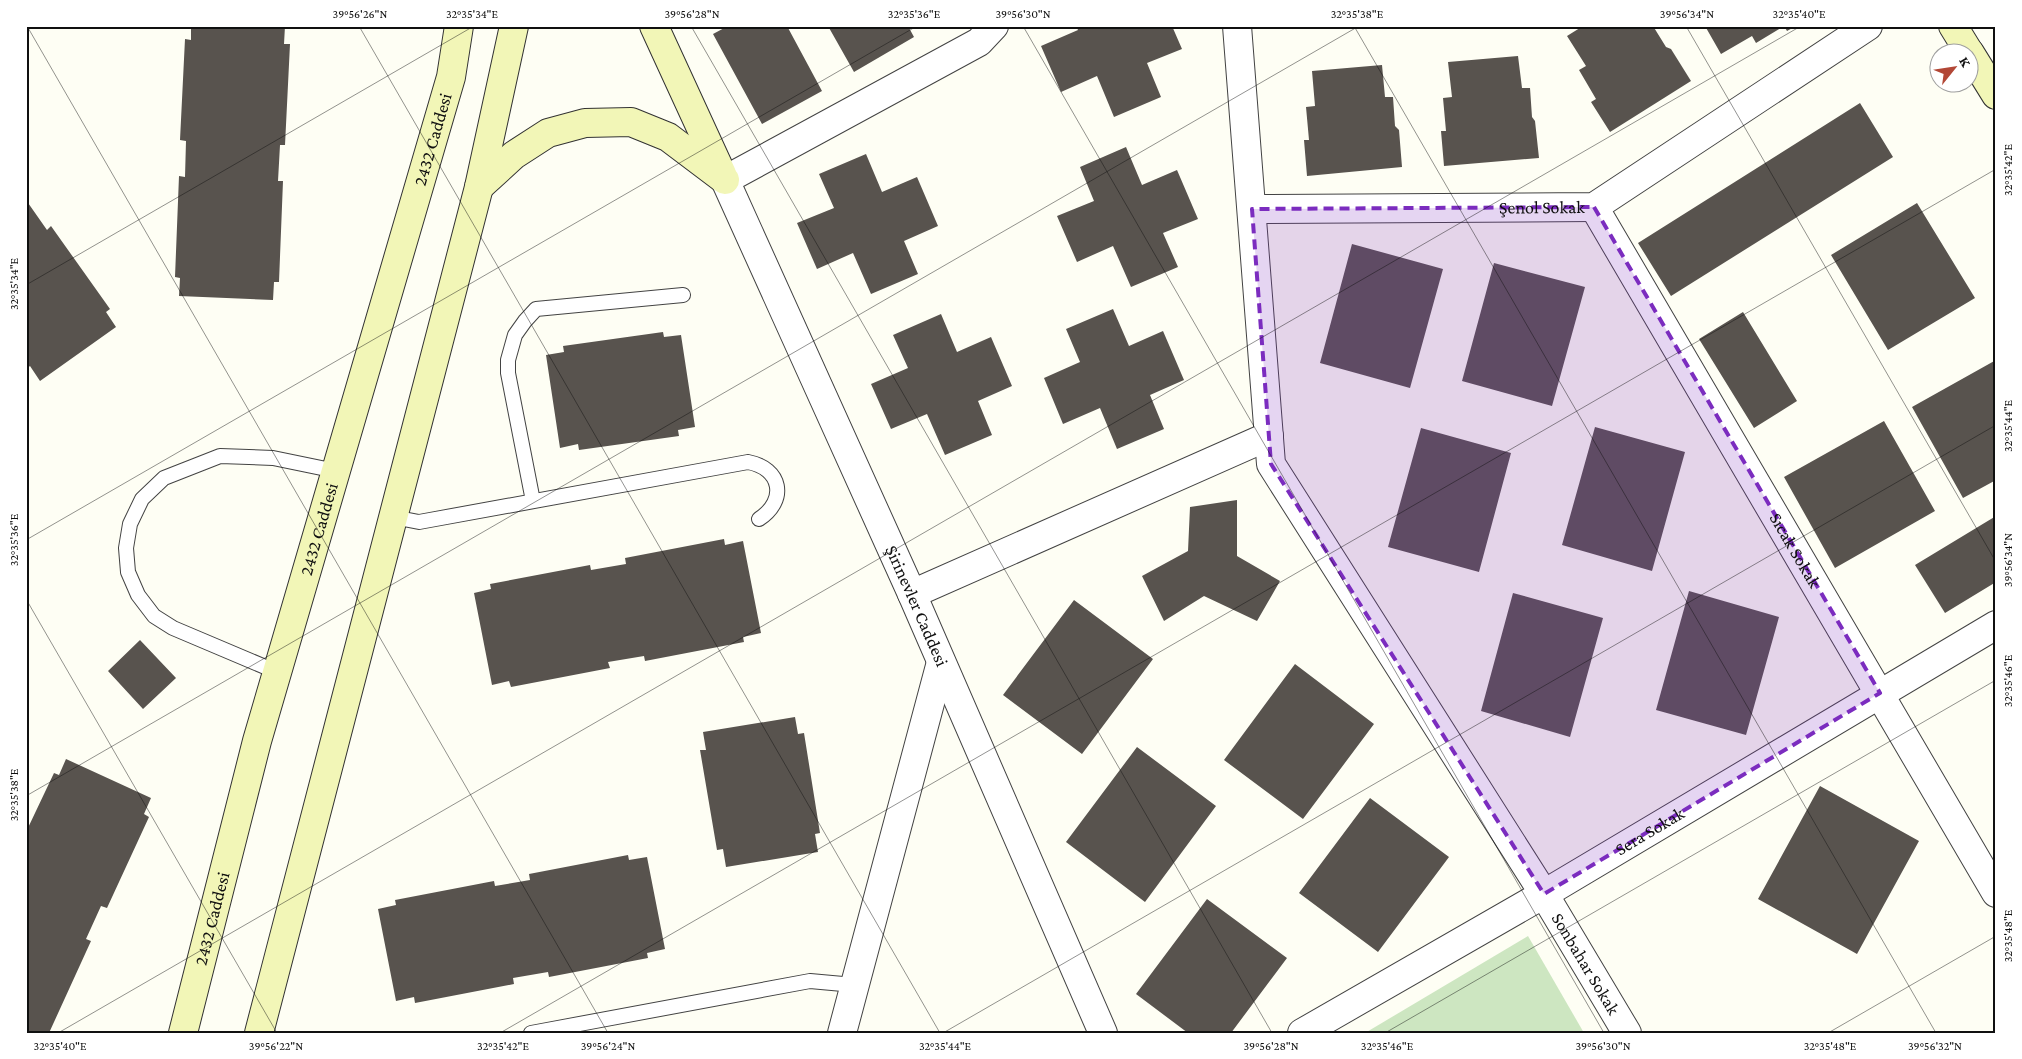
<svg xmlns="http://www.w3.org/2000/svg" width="2022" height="1059" font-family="'Crimson Pro',serif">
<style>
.park{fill:#cde6c1}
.building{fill:#58534e}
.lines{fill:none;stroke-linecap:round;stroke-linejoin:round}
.lane-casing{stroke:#434343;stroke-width:16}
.street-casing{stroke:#434343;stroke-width:30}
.secondary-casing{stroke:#323232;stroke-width:30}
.lane{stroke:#fff;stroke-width:14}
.street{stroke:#fff;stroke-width:28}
.secondary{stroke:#f2f6b7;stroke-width:28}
.marked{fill:#7b2cbf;fill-opacity:0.2;stroke:#7b2cbf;stroke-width:4;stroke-dasharray:10 6;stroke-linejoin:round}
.ticks{fill:none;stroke:#101010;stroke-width:1;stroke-opacity:0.45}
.labels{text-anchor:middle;stroke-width:5;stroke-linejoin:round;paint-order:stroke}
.street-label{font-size:18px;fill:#101010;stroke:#fff}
.neatline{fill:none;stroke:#101010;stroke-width:2}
.ticks-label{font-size:12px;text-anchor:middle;fill:#101010}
</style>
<rect width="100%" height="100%" fill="#fefef4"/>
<path class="park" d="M 1528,936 L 1584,1033 L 1365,1033 Z"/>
<path class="building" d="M 191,26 L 285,26 L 284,44 L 290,44 L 285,145 L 280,145 L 278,181 L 283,181 L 279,282 L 274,282 L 273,300 L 179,296 L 180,278 L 175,277 L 179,176 L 185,177 L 186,141 L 180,140 L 185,39 L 191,40 Z
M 728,26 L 787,26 L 822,91 L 762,124 L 713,34 Z
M 828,26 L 908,26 L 914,37 L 854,72 Z
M 1076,26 L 1172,26 L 1182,49 L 1147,63 L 1161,97 L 1114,117 L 1097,76 L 1061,92 L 1041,46 L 1078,30 Z
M 1583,26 L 1653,26 L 1666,47 L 1671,49 L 1691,81 L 1610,132 L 1591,102 L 1596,99 L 1579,70 L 1586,66 L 1567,36 Z
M 1705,26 L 1784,26 L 1756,43 L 1752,36 L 1721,54 Z
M 1784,26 L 1796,26 L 1787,31 Z
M 1518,56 L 1522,88 L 1530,88 L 1532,117 L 1535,121 L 1539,158 L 1444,166 L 1441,131 L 1446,131 L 1443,98 L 1452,97 L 1448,62 Z
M 1382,65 L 1385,97 L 1393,97 L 1395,126 L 1399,130 L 1402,167 L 1307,176 L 1304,140 L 1309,140 L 1306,107 L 1315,106 L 1312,71 Z
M 1860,103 L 1893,157 L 1671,296 L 1638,243 Z
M 1126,147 L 1142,185 L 1177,170 L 1198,219 L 1163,233 L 1178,267 L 1131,287 L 1113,246 L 1077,262 L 1057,216 L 1094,201 L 1080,167 Z
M 866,154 L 882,192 L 917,177 L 938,226 L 904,241 L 918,274 L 871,294 L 853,253 L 817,269 L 797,223 L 834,208 L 819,174 Z
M 26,200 L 47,230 L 51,226 L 110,309 L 106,312 L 116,327 L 40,381 L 30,366 L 26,369 Z
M 1917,203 L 1975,298 L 1888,350 L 1831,255 Z
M 1352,244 L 1443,269 L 1410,388 L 1320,363 Z
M 1494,263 L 1585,287 L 1552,406 L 1462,381 Z
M 1113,309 L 1129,346 L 1163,331 L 1184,380 L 1150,395 L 1164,429 L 1117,449 L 1100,408 L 1063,424 L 1044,378 L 1080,362 L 1066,329 Z
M 1743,312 L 1797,401 L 1754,428 L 1699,339 Z
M 941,314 L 957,352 L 991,337 L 1012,386 L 978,401 L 992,435 L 945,455 L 927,414 L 891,429 L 871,384 L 908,368 L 893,335 Z
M 663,332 L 664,337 L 681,335 L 695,427 L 678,430 L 679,436 L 579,450 L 578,444 L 560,448 L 546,355 L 564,352 L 563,346 Z
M 1996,360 L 1996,480 L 1963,498 L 1912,407 Z
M 1884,421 L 1935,511 L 1835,568 L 1784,477 Z
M 1595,427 L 1685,452 L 1652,571 L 1562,545 Z
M 1421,428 L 1511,453 L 1479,572 L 1388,547 Z
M 1237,500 L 1237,556 L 1280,581 L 1257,621 L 1204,596 L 1164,621 L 1142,576 L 1188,551 L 1190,507 Z
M 1996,516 L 1996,582 L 1945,613 L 1915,565 Z
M 724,539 L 725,545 L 743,541 L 761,633 L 743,637 L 744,642 L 645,661 L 644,656 L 608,662 L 610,668 L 511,687 L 509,681 L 492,685 L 474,593 L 491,589 L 490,584 L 590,565 L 591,570 L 626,564 L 625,558 Z
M 1689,591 L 1779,617 L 1746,735 L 1656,710 Z
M 1513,593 L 1603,618 L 1570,737 L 1481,711 Z
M 1074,600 L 1153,659 L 1082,754 L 1003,695 Z
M 140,640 L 176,678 L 143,709 L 108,671 Z
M 1295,664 L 1374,724 L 1303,819 L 1224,760 Z
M 795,717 L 798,734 L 804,733 L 820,833 L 815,834 L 818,852 L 726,867 L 723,849 L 717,850 L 700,750 L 706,750 L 703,732 Z
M 1137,747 L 1216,806 L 1145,902 L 1066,842 Z
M 66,759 L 151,798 L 144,814 L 149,817 L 107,908 L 101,906 L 86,939 L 91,941 L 49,1033 L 44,1031 L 43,1033 L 26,1033 L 26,832 L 54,773 L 59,775 Z
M 1820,786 L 1919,841 L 1857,954 L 1758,899 Z
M 1370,798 L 1449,857 L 1378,952 L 1299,893 Z
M 628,855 L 629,860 L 647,857 L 665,949 L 647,953 L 648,958 L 549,977 L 548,972 L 513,978 L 514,984 L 415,1003 L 414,997 L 396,1001 L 378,909 L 396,905 L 395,900 L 494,881 L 495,886 L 530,880 L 529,874 Z
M 1207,899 L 1287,958 L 1231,1033 L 1188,1033 L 1136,994 Z"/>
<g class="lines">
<defs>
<path id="lane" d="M 533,501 L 508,373 L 508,360 L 515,335 L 525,321 L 536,309 L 683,295
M 393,517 L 419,522 L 748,462 C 781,468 788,500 759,519
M 277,672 L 173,628 L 154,616 L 138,595 L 128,572 L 126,548 L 130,524 L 142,499 L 164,478 L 220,456 L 273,458 L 336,471
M 531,1033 L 810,981 L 854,985"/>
<g id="street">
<path id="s1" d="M 994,26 L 979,42 L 725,180 L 912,594 L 1103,1033"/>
<path id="s2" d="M 1237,26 L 1271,464 L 1544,894 L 1627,1033"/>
<path id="s3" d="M 1594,207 L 1996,893"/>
<path id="s4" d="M 1252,209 L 1594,207 L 1868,26"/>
<path d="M 912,594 L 1269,436"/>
<path d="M 842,1033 L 941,662"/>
<path id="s5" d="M 1302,1033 L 1544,894 L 1996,625"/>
</g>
<g id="secondary">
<path d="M 654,26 L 722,174"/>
<path d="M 1953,26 L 1969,52"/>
<path d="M 1970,53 L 1996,95"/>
<path d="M 479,187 L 514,155 L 548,133 L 585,123 L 631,122 L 668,137 L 725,180"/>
<path id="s6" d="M 183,1033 L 257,741 L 451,77 L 459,26"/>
<path d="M 259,1033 L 479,187 L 514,26"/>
</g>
</defs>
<use href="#lane" class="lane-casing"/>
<use href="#street" class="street-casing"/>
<use href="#secondary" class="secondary-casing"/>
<use href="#lane" class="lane"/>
<use href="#street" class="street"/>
<use href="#secondary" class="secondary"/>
</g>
<path class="marked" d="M 1594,207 L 1880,693 L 1544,894 L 1271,464 L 1252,209 Z"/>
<path class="ticks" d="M 27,26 L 608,1033M 359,26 L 940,1033M 691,26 L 1272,1033M 1023,26 L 1604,1033M 1354,26 L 1936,1033M 1686,26 L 1996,562M 26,30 L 32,26M 26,285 L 474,26M 26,540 L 917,26M 26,599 L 277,1033M 26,796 L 1359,26M 58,1033 L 1801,26M 500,1033 L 1996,169M 943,1033 L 1996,425M 1385,1033 L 1996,680M 1828,1033 L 1996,936"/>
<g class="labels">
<g class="street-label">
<text dy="6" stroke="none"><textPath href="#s6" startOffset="928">2432 Caddesi</textPath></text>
<text dy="6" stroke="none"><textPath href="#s4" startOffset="290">Şenol Sokak</textPath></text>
<text dy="6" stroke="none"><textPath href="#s6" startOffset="522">2432 Caddesi</textPath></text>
<text dy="6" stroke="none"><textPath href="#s3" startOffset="398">Sıcak Sokak</textPath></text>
<text dy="6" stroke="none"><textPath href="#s1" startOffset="778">Şirinevler Caddesi</textPath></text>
<text dy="6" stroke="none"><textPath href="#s5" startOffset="402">Sera Sokak</textPath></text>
<text dy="6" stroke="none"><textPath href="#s6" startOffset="118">2432 Caddesi</textPath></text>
<text dy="6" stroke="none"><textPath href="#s2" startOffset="1030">Sonbahar Sokak</textPath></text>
</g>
</g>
<rect width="2022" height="1059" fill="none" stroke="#ffffff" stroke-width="55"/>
<g transform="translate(1954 68) rotate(60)"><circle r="24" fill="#ffffff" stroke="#9f9f9f"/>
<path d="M0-4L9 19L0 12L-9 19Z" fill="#b24736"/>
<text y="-8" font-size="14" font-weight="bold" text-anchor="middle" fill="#101010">K</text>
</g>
<rect x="28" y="28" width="1966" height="1004" class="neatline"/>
<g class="ticks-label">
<text x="360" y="18">39°56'26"N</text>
<text x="472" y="18">32°35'34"E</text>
<text x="692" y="18">39°56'28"N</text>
<text x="914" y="18">32°35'36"E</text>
<text x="1023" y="18">39°56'30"N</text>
<text x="1357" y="18">32°35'38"E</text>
<text x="1687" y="18">39°56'34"N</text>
<text x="1799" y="18">32°35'40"E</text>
<text transform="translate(2008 170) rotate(-90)" y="4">32°35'42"E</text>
<text transform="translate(14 284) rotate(-90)" y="4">32°35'34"E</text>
<text transform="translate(2008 426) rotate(-90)" y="4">32°35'44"E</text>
<text transform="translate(14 540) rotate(-90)" y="4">32°35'36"E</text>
<text transform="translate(2008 560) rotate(-90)" y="4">39°56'34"N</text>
<text transform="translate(2008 681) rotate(-90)" y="4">32°35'46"E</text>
<text transform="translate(14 795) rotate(-90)" y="4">32°35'38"E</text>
<text transform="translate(2008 936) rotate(-90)" y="4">32°35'48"E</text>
<text x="60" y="1050">32°35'40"E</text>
<text x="276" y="1050">39°56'22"N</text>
<text x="503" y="1050">32°35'42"E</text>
<text x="608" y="1050">39°56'24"N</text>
<text x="945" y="1050">32°35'44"E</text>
<text x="1271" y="1050">39°56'28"N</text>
<text x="1387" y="1050">32°35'46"E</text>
<text x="1603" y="1050">39°56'30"N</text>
<text x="1830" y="1050">32°35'48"E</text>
<text x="1935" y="1050">39°56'32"N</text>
</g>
</svg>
